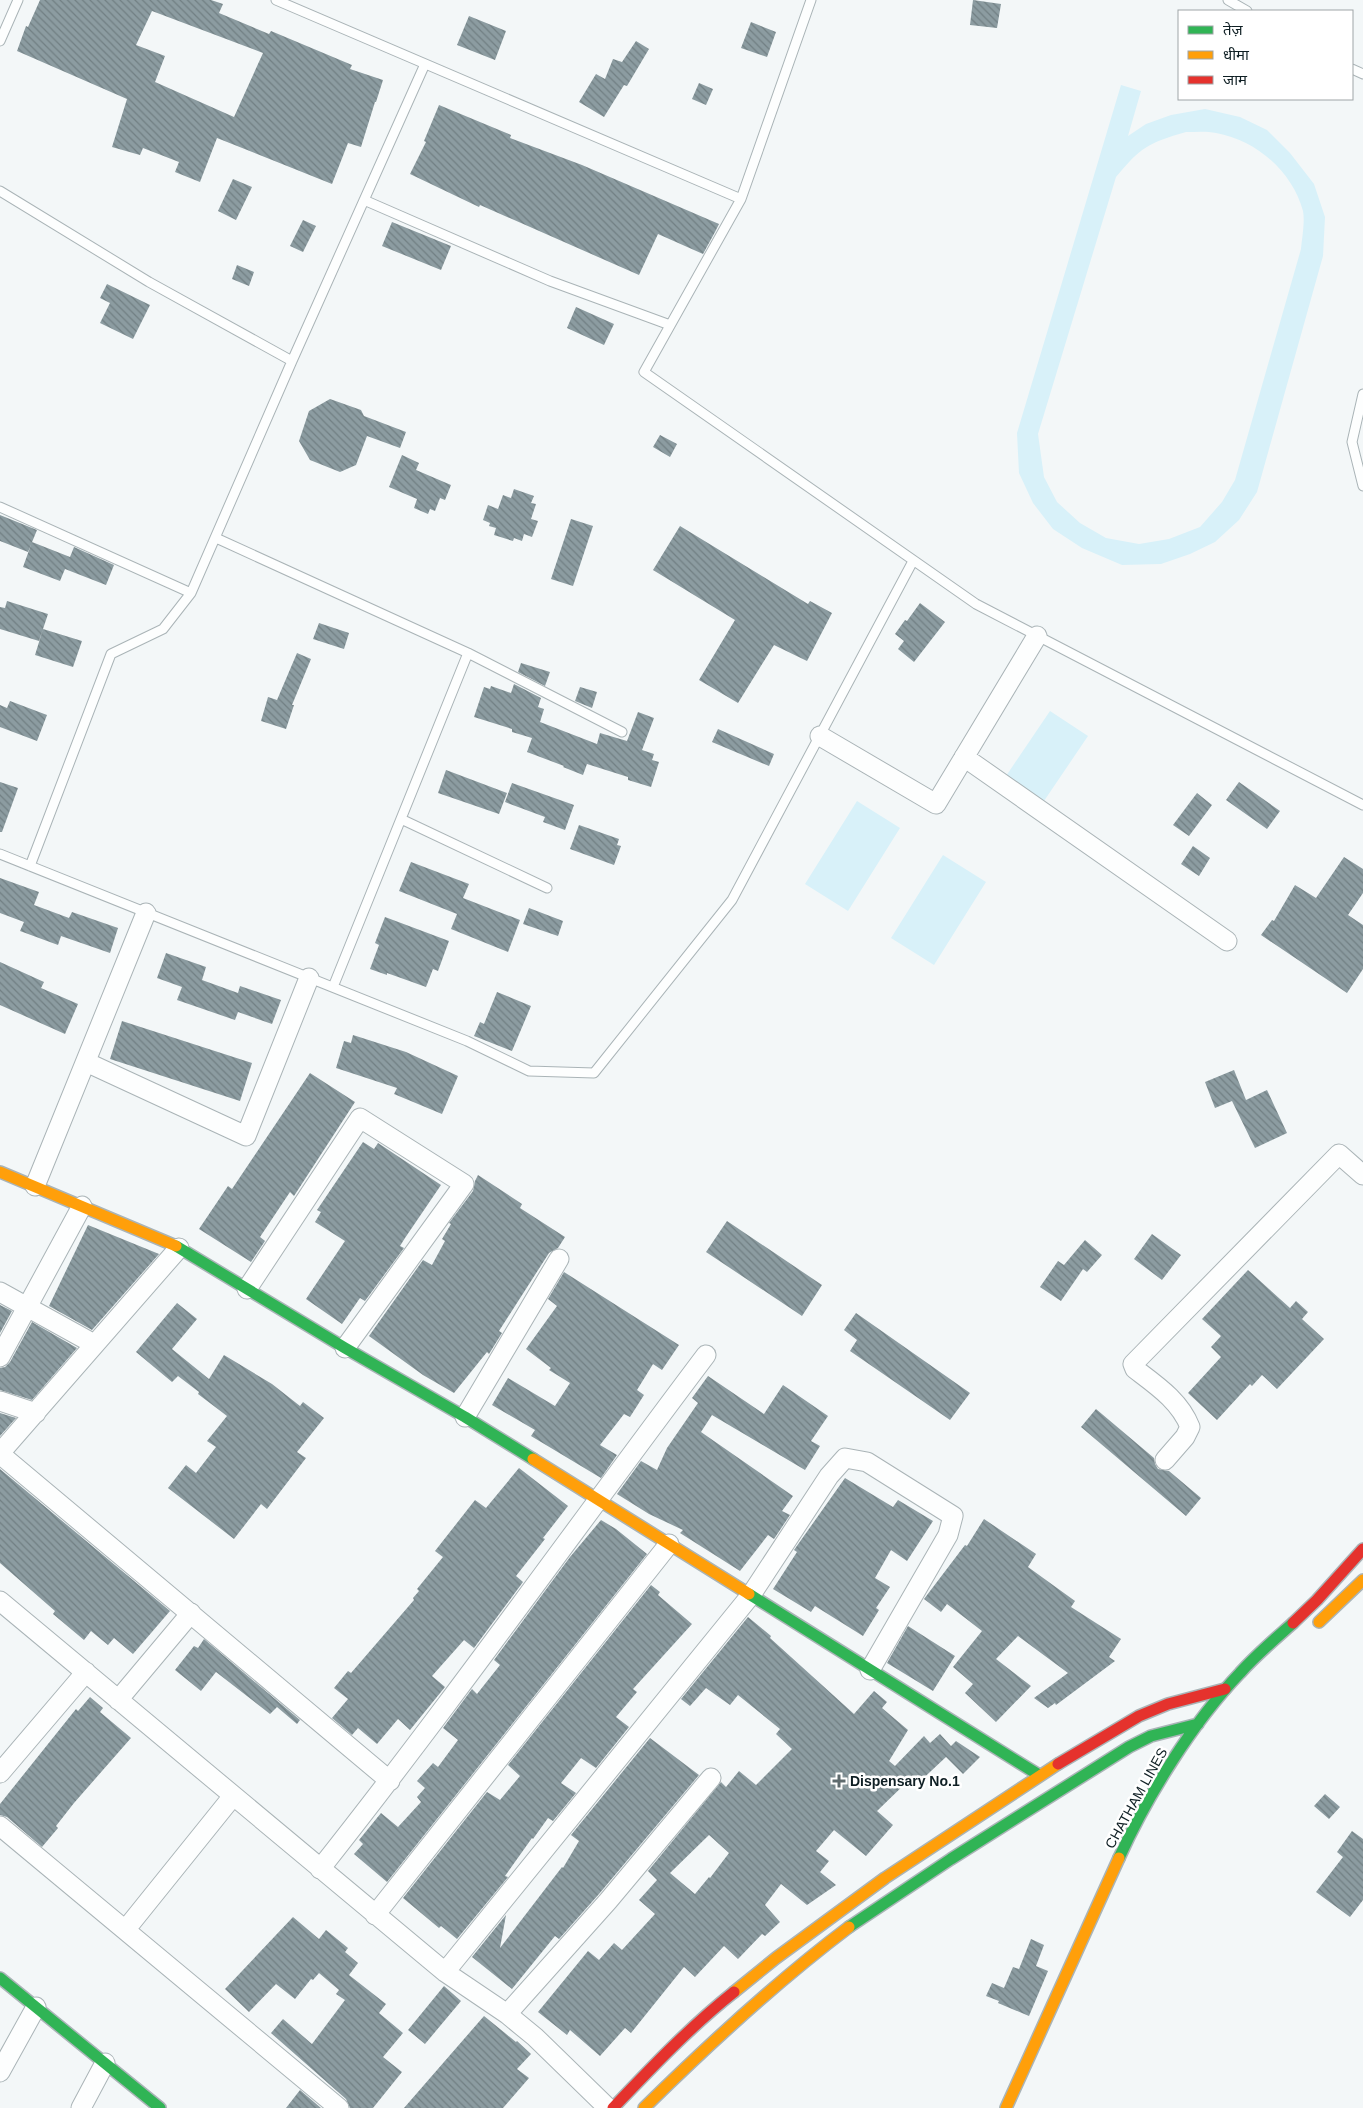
<svg xmlns="http://www.w3.org/2000/svg" width="1363" height="2108" font-family="Arial,'Noto Sans Devanagari',sans-serif">
<style>
.pitch{fill:#d8f1f9;fill-rule:evenodd}
.building{fill:url(#building-back-hatch);fill-rule:evenodd}
.lines{fill:none;stroke-linecap:round;stroke-linejoin:round}
.lane-casing{stroke:#aab4b7;stroke-width:11}
.street-casing{stroke:#aab4b7;stroke-width:21}
.fast-casing{stroke:#aab4b7;stroke-width:14}
.slow-casing{stroke:#aab4b7;stroke-width:14}
.jam-casing{stroke:#aab4b7;stroke-width:14}
.lane{stroke:#fdfefe;stroke-width:9}
.street{stroke:#fdfefe;stroke-width:19}
.fast{stroke:#30b455;stroke-width:11}
.slow{stroke:#ff9f0a;stroke-width:11}
.jam{stroke:#e5322d;stroke-width:11}
.poi-dot{fill:#5f6b6e;stroke:#fff;stroke-width:2}
.labels{text-anchor:middle;stroke-width:5;stroke-linejoin:round;paint-order:stroke}
.poi-label{font-size:14px;font-weight:bold;fill:#0f1f24;stroke:#fff;text-anchor:start}
.street-label{font-size:14px;fill:#0f1f24;stroke:#fff}
</style>
<defs>
<pattern id="building-back-hatch" width="6" height="6" patternUnits="userSpaceOnUse" patternTransform="scale(1.25)"><rect width="6" height="6" fill="#8c9ca1"/><path d="M-1 5l2 2M0 0l6 6M5-1l2 2" fill="none" stroke="#717f83"/></pattern>
</defs>
<rect width="100%" height="100%" fill="#f3f7f8"/>
<path class="pitch" d="M 1121,85 L 1141,91 L 1128,136 L 1146,124 L 1171,115 L 1205,109 L 1240,117 L 1267,130 L 1290,153 L 1314,184 L 1325,217 L 1323,256 L 1257,492 L 1239,520 L 1215,542 L 1190,554 L 1161,564 L 1122,565 L 1082,548 L 1053,529 L 1033,503 L 1019,473 L 1017,433 ZM 1186,132 C 1196,132 1207,131 1216,133 C 1256,140 1292,171 1303,211 C 1305,222 1302,238 1301,249 L 1235,480 L 1222,502 L 1200,527 L 1169,539 L 1139,544 L 1106,538 L 1080,523 L 1057,502 L 1044,477 L 1038,434 L 1116,177 C 1141,147 1148,143 1186,132 Z
M 1050,711 L 1088,736 L 1044,801 L 1006,776 Z
M 857,801 L 900,828 L 848,911 L 805,884 Z
M 943,855 L 986,882 L 934,965 L 891,938 Z"/>
<path class="building" d="M 40,0 L 211,0 L 223,4 L 219,13 L 269,34 L 271,31 L 352,65 L 350,69 L 383,80 L 376,102 L 375,102 L 361,147 L 348,143 L 332,184 L 217,138 L 200,182 L 175,172 L 179,162 L 143,148 L 140,155 L 112,147 L 127,99 L 17,51 L 26,26 L 28,27 ZM 152,11 L 263,53 L 234,117 L 155,82 L 165,56 L 136,45 Z
M 973,0 L 1001,4 L 997,28 L 970,25 Z
M 469,16 L 506,31 L 495,60 L 457,45 Z
M 751,22 L 776,32 L 767,57 L 741,48 Z
M 636,41 L 649,49 L 627,86 L 624,85 L 604,117 L 579,102 L 596,74 L 605,79 L 613,59 L 622,62 Z
M 699,83 L 713,89 L 706,105 L 692,99 Z
M 439,105 L 511,135 L 510,138 L 582,165 L 719,224 L 715,232 L 703,254 L 658,234 L 639,275 L 480,205 L 479,207 L 410,174 L 426,142 L 424,141 Z
M 233,179 L 252,187 L 236,220 L 218,211 Z
M 303,220 L 316,226 L 303,252 L 290,246 Z
M 392,222 L 451,246 L 441,270 L 382,246 Z
M 237,265 L 254,272 L 249,286 L 232,279 Z
M 107,284 L 150,305 L 133,339 L 100,323 L 110,303 L 100,298 Z
M 576,307 L 614,324 L 604,345 L 567,328 Z
M 330,399 L 361,410 L 364,416 L 406,432 L 400,448 L 367,436 L 356,465 L 340,472 L 310,460 L 299,441 L 309,411 Z
M 660,435 L 677,444 L 670,457 L 653,447 Z
M 402,455 L 419,463 L 416,470 L 451,485 L 445,500 L 440,498 L 435,511 L 430,509 L 428,514 L 414,508 L 417,499 L 389,487 Z
M 514,489 L 534,496 L 531,503 L 536,504 L 531,519 L 538,521 L 532,537 L 524,534 L 522,541 L 514,538 L 513,541 L 494,535 L 496,528 L 489,526 L 490,523 L 483,520 L 488,505 L 498,509 L 503,495 L 511,498 Z
M 0,515 L 37,530 L 28,552 L 0,541 Z
M 571,519 L 593,526 L 573,586 L 551,579 Z
M 680,526 L 808,604 L 810,601 L 832,613 L 807,661 L 774,645 L 738,703 L 699,680 L 735,620 L 653,570 Z
M 32,542 L 70,557 L 74,547 L 114,565 L 106,585 L 65,569 L 60,581 L 23,567 Z
M 7,601 L 48,614 L 39,641 L 0,629 L 0,607 L 5,608 Z
M 920,603 L 945,622 L 914,662 L 898,649 L 904,641 L 895,634 L 905,620 L 907,621 Z
M 319,623 L 349,633 L 344,649 L 313,639 Z
M 43,629 L 82,641 L 73,667 L 35,655 Z
M 297,653 L 311,659 L 292,705 L 294,705 L 286,729 L 261,721 L 268,697 L 277,700 Z
M 521,663 L 550,672 L 545,686 L 518,672 Z
M 514,684 L 541,698 L 538,707 L 544,709 L 540,722 L 597,744 L 600,733 L 627,741 L 638,712 L 654,718 L 642,750 L 654,754 L 652,760 L 659,762 L 651,787 L 628,780 L 628,777 L 587,764 L 583,775 L 563,767 L 564,766 L 527,752 L 532,738 L 512,732 L 512,729 L 474,717 L 484,687 L 490,689 L 491,686 L 511,693 Z
M 580,687 L 597,692 L 592,708 L 575,701 Z
M 10,701 L 47,715 L 37,741 L 0,727 L 0,705 L 7,708 Z
M 718,729 L 774,754 L 769,766 L 712,742 Z
M 446,770 L 507,793 L 499,814 L 438,793 Z
M 0,782 L 18,788 L 2,832 L 0,832 Z
M 1239,782 L 1280,811 L 1267,829 L 1226,800 Z
M 512,783 L 574,805 L 565,830 L 543,822 L 545,817 L 505,802 Z
M 1197,793 L 1212,805 L 1189,836 L 1173,825 Z
M 579,825 L 619,839 L 617,845 L 621,846 L 614,865 L 570,849 Z
M 1193,846 L 1210,858 L 1199,876 L 1181,864 Z
M 1344,857 L 1363,869 L 1363,893 L 1348,915 L 1363,925 L 1363,969 L 1347,993 L 1261,935 L 1272,920 L 1274,921 L 1295,885 L 1316,898 Z
M 411,862 L 469,884 L 463,898 L 520,920 L 508,952 L 451,929 L 457,914 L 399,891 Z
M 0,878 L 39,892 L 34,905 L 69,918 L 72,912 L 118,928 L 110,953 L 61,936 L 58,945 L 20,931 L 24,922 L 0,913 Z
M 529,908 L 563,921 L 558,936 L 523,924 Z
M 385,917 L 449,941 L 438,971 L 433,969 L 426,987 L 387,973 L 387,975 L 370,969 L 379,945 L 375,943 Z
M 166,953 L 206,967 L 202,980 L 238,993 L 240,986 L 281,1000 L 272,1024 L 238,1012 L 235,1020 L 177,1000 L 182,987 L 157,978 Z
M 0,962 L 44,982 L 41,988 L 78,1004 L 65,1034 L 0,1005 Z
M 497,992 L 531,1006 L 512,1051 L 474,1036 L 480,1022 L 484,1024 Z
M 122,1021 L 252,1063 L 240,1101 L 110,1059 Z
M 353,1035 L 406,1052 L 458,1076 L 442,1114 L 394,1094 L 397,1088 L 336,1068 L 344,1041 L 351,1043 Z
M 1234,1070 L 1246,1100 L 1267,1090 L 1287,1133 L 1255,1148 L 1232,1101 L 1215,1108 L 1205,1082 Z
M 310,1073 L 355,1102 L 294,1196 L 290,1192 L 260,1237 L 265,1241 L 251,1262 L 199,1229 L 228,1186 L 232,1189 Z
M 363,1142 L 374,1149 L 378,1143 L 441,1185 L 405,1238 L 400,1246 L 404,1248 L 365,1301 L 360,1298 L 342,1324 L 306,1299 L 345,1241 L 315,1222 L 321,1212 L 317,1210 Z
M 478,1175 L 522,1204 L 520,1208 L 565,1237 L 558,1248 L 549,1253 L 499,1331 L 502,1333 L 489,1354 L 487,1352 L 454,1393 L 423,1375 L 369,1336 L 423,1260 L 432,1265 L 445,1241 L 442,1239 L 451,1224 L 449,1223 L 473,1191 L 475,1181 Z
M 727,1221 L 822,1285 L 802,1316 L 706,1252 Z
M 88,1225 L 159,1254 L 92,1330 L 49,1306 Z
M 1152,1234 L 1181,1255 L 1162,1280 L 1134,1259 Z
M 1085,1240 L 1102,1255 L 1087,1272 L 1083,1269 L 1061,1301 L 1040,1287 L 1058,1261 L 1064,1265 Z
M 1248,1270 L 1290,1308 L 1296,1301 L 1308,1312 L 1302,1319 L 1324,1339 L 1277,1389 L 1262,1375 L 1252,1386 L 1250,1384 L 1217,1420 L 1188,1393 L 1221,1357 L 1211,1347 L 1221,1336 L 1202,1319 Z
M 564,1272 L 679,1345 L 662,1370 L 653,1364 L 637,1390 L 644,1395 L 630,1417 L 624,1414 L 600,1445 L 617,1455 L 601,1478 L 531,1436 L 535,1430 L 492,1405 L 508,1378 L 555,1406 L 570,1383 L 549,1370 L 551,1368 L 526,1349 L 557,1306 L 548,1299 Z
M 177,1303 L 197,1319 L 172,1349 L 209,1379 L 224,1355 L 272,1384 L 300,1406 L 303,1402 L 324,1418 L 297,1452 L 306,1458 L 267,1509 L 261,1504 L 234,1539 L 168,1488 L 186,1465 L 196,1473 L 216,1447 L 207,1441 L 227,1416 L 198,1394 L 199,1392 L 178,1376 L 172,1382 L 136,1352 Z
M 0,1305 L 12,1311 L 0,1333 Z
M 856,1313 L 970,1393 L 950,1420 L 850,1351 L 857,1340 L 844,1330 Z
M 32,1322 L 77,1348 L 32,1400 L 0,1390 L 0,1368 L 5,1367 L 10,1362 Z
M 708,1376 L 764,1414 L 783,1385 L 828,1416 L 811,1441 L 820,1446 L 805,1470 L 712,1415 L 701,1432 L 793,1496 L 782,1511 L 790,1515 L 774,1539 L 768,1535 L 740,1571 L 680,1533 L 683,1530 L 649,1514 L 617,1494 L 641,1461 L 657,1470 L 667,1448 L 698,1403 L 692,1398 Z
M 1096,1409 L 1154,1458 L 1155,1464 L 1158,1469 L 1169,1471 L 1201,1498 L 1186,1516 L 1081,1427 Z
M 0,1413 L 16,1418 L 0,1436 Z
M 519,1468 L 568,1506 L 543,1538 L 545,1539 L 516,1576 L 523,1582 L 474,1648 L 464,1640 L 432,1676 L 445,1687 L 410,1730 L 398,1719 L 377,1744 L 358,1728 L 352,1735 L 332,1718 L 348,1699 L 334,1688 L 348,1671 L 351,1673 L 414,1600 L 413,1598 L 419,1591 L 417,1589 L 443,1557 L 435,1551 L 475,1500 L 486,1508 Z
M 0,1469 L 170,1611 L 133,1654 L 114,1638 L 108,1645 L 91,1631 L 84,1640 L 53,1614 L 55,1611 L 0,1563 Z
M 845,1478 L 893,1507 L 898,1500 L 933,1521 L 907,1561 L 891,1550 L 875,1578 L 890,1587 L 876,1608 L 879,1610 L 863,1636 L 815,1606 L 811,1612 L 773,1589 L 797,1552 L 794,1550 Z
M 984,1519 L 1036,1554 L 1028,1567 L 1075,1601 L 1071,1607 L 1121,1639 L 1109,1657 L 1115,1661 L 1056,1705 L 1055,1703 L 1048,1708 L 1034,1698 L 1068,1673 L 1018,1636 L 996,1659 L 1031,1686 L 996,1722 L 965,1693 L 973,1684 L 953,1667 L 982,1631 L 947,1604 L 941,1612 L 924,1599 L 965,1545 L 967,1546 Z
M 601,1520 L 616,1529 L 647,1554 L 387,1882 L 354,1854 L 363,1844 L 359,1840 L 381,1813 L 398,1827 L 421,1802 L 417,1797 L 425,1788 L 417,1781 L 433,1763 L 438,1767 L 458,1740 L 443,1728 L 472,1689 L 477,1694 L 500,1665 L 494,1660 L 570,1557 Z
M 651,1585 L 660,1592 L 658,1595 L 692,1624 L 633,1689 L 637,1692 L 616,1717 L 629,1727 L 596,1768 L 581,1758 L 561,1783 L 576,1793 L 553,1821 L 548,1818 L 533,1839 L 532,1838 L 505,1876 L 508,1877 L 457,1939 L 441,1926 L 439,1928 L 403,1898 L 487,1792 L 500,1800 L 520,1776 L 508,1765 Z
M 748,1617 L 771,1636 L 770,1638 L 854,1714 L 874,1691 L 887,1702 L 882,1708 L 908,1730 L 889,1761 L 895,1766 L 924,1736 L 930,1743 L 940,1734 L 951,1746 L 956,1741 L 980,1757 L 963,1774 L 946,1757 L 914,1787 L 908,1781 L 877,1811 L 893,1825 L 866,1856 L 834,1830 L 816,1851 L 829,1861 L 820,1872 L 836,1885 L 807,1905 L 781,1884 L 765,1905 L 780,1922 L 765,1936 L 762,1934 L 738,1959 L 724,1946 L 695,1977 L 684,1967 L 631,2033 L 625,2028 L 600,2056 L 570,2030 L 567,2035 L 538,2012 L 588,1951 L 599,1960 L 614,1943 L 622,1950 L 655,1914 L 639,1900 L 657,1880 L 648,1871 L 721,1782 L 726,1787 L 739,1771 L 756,1785 L 792,1749 L 776,1734 L 780,1729 L 738,1695 L 730,1705 L 706,1688 L 690,1706 L 681,1699 ZM 709,1835 L 729,1853 L 710,1878 L 709,1877 L 695,1894 L 670,1873 Z
M 908,1626 L 955,1656 L 933,1691 L 887,1663 Z
M 204,1639 L 300,1720 L 297,1724 L 277,1707 L 270,1714 L 216,1672 L 201,1691 L 175,1670 L 194,1646 L 198,1648 Z
M 90,1697 L 103,1708 L 100,1712 L 131,1738 L 74,1803 L 56,1826 L 58,1828 L 42,1847 L 7,1817 L 0,1815 L 0,1804 L 76,1709 L 78,1711 Z
M 650,1738 L 699,1775 L 599,1894 L 559,1939 L 555,1936 L 512,1989 L 472,1957 L 506,1915 L 500,1948 L 562,1867 L 563,1868 L 579,1841 L 571,1835 Z
M 1325,1794 L 1340,1807 L 1329,1819 L 1314,1806 Z
M 1352,1831 L 1363,1839 L 1363,1900 L 1350,1917 L 1316,1892 L 1343,1857 L 1337,1852 Z
M 293,1917 L 319,1939 L 326,1930 L 348,1948 L 345,1952 L 358,1963 L 349,1975 L 386,2004 L 379,2013 L 403,2033 L 383,2057 L 402,2072 L 373,2108 L 350,2108 L 346,2099 L 271,2033 L 283,2019 L 312,2044 L 345,2000 L 336,1994 L 339,1990 L 319,1973 L 313,1980 L 311,1979 L 295,1999 L 276,1984 L 249,2012 L 225,1989 Z
M 1031,1939 L 1044,1945 L 1036,1966 L 1048,1971 L 1029,2016 L 998,2003 L 999,2001 L 986,1996 L 992,1983 L 1004,1988 L 1013,1967 L 1019,1969 Z
M 444,1986 L 461,2001 L 425,2044 L 408,2030 Z
M 484,2016 L 516,2042 L 517,2041 L 531,2054 L 517,2069 L 529,2078 L 503,2108 L 404,2108 Z
M 300,2090 L 321,2108 L 286,2108 Z"/>
<g class="lines">
<defs>
<path id="lane" d="M 276,0 L 741,199
M 811,0 L 741,199 L 644,372 L 976,604 L 1363,805
M 1228,0 L 1247,11
M 0,41 L 18,0
M 1352,69 L 1363,74
M 0,191 L 149,282 L 292,361
M 364,200 L 550,281 L 670,325
M 1363,394 L 1352,442 L 1363,486
M 0,507 L 191,593
M 216,538 L 468,653 L 333,987
M 468,653 L 622,732
M 401,819 L 547,888
M 0,854 L 467,1041 L 529,1071 L 594,1073 L 732,900 L 913,561
M 30,866 L 111,654 L 163,629 L 191,593 L 292,361 L 425,64"/>
<path id="street" d="M 820,736 L 936,804 L 1037,636
M 964,757 L 1227,941
M 86,1062 L 246,1136 L 309,978
M 35,1186 L 146,913
M 247,1289 L 360,1118 L 464,1184 L 345,1348
M 0,1292 L 94,1344
M 0,1357 L 82,1206
M 0,1401 L 36,1413
M 465,1417 L 559,1259
M 0,1453 L 179,1248
M 0,1454 L 390,1781
M 1165,1460 L 1185,1437 L 1190,1427 C 1180,1401 1156,1385 1135,1369 L 1133,1364 L 1339,1154 L 1363,1175
M 0,1601 L 445,1972 L 507,2014 L 535,2037 L 608,2108
M 118,1700 L 191,1613
M 0,1773 L 86,1672
M 0,1826 L 339,2108
M 320,1869 C 453,1701 577,1526 706,1355
M 375,1915 L 669,1544
M 126,1929 L 233,1796
M 445,1972 L 751,1595 L 829,1476 L 845,1458 L 867,1462 L 953,1516 L 948,1535 L 870,1670
M 507,2014 L 608,1901 L 711,1778
M 0,2072 L 36,2007
M 81,2108 L 105,2063"/>
<path id="fast" d="M 176,1246 L 345,1348 L 465,1417 L 533,1459
M 749,1594 L 1039,1775
M 1119,1858 C 1147,1796 1193,1722 1240,1673 C 1256,1655 1275,1639 1293,1623
M 849,1927 L 951,1859 L 1129,1747 L 1151,1736 L 1198,1724
M 0,1978 L 160,2108"/>
<path id="slow" d="M 0,1172 L 176,1246
M 533,1459 L 749,1594
M 1319,1622 L 1363,1580
M 734,1992 L 776,1958 L 885,1878 L 1058,1764
M 644,2108 C 709,2044 776,1982 849,1927
M 1006,2108 L 1119,1858"/>
<path id="jam" d="M 1293,1623 L 1317,1600 L 1363,1549
M 1058,1764 L 1139,1716 L 1168,1704 L 1225,1689
M 613,2108 C 652,2067 690,2027 734,1992"/>
</defs>
<use href="#lane" class="lane-casing"/>
<use href="#street" class="street-casing"/>
<use href="#fast" class="fast-casing"/>
<use href="#slow" class="slow-casing"/>
<use href="#jam" class="jam-casing"/>
<use href="#lane" class="lane"/>
<use href="#street" class="street"/>
<use href="#fast" class="fast"/>
<use href="#slow" class="slow"/>
<use href="#jam" class="jam"/>
</g>
<path class="poi-dot" d="M836.5 1773.5h5v5h5v5h-5v5h-5v-5h-5v-5h5z"/>
<g class="labels">
<g class="poi-label">
<text x="850" y="1786">Dispensary No.1</text>
</g>
<g class="street-label">
<text transform="translate(1136 1798) rotate(-61)" y="5">CHATHAM LINES</text>
</g>
</g>
<rect x="1178" y="10" width="175" height="90" fill="#ffffff" stroke="#9fa5a7"/>
<rect x="1188" y="26" width="25" height="8" fill="#30b455" stroke="#9fa5a7"/>
<text x="1223" y="35" font-size="15" fill="#0f1f24">तेज़</text>
<rect x="1188" y="51" width="25" height="8" fill="#ff9f0a" stroke="#9fa5a7"/>
<text x="1223" y="60" font-size="15" fill="#0f1f24">धीमा</text>
<rect x="1188" y="76" width="25" height="8" fill="#e5322d" stroke="#9fa5a7"/>
<text x="1223" y="85" font-size="15" fill="#0f1f24">जाम</text>
</svg>
